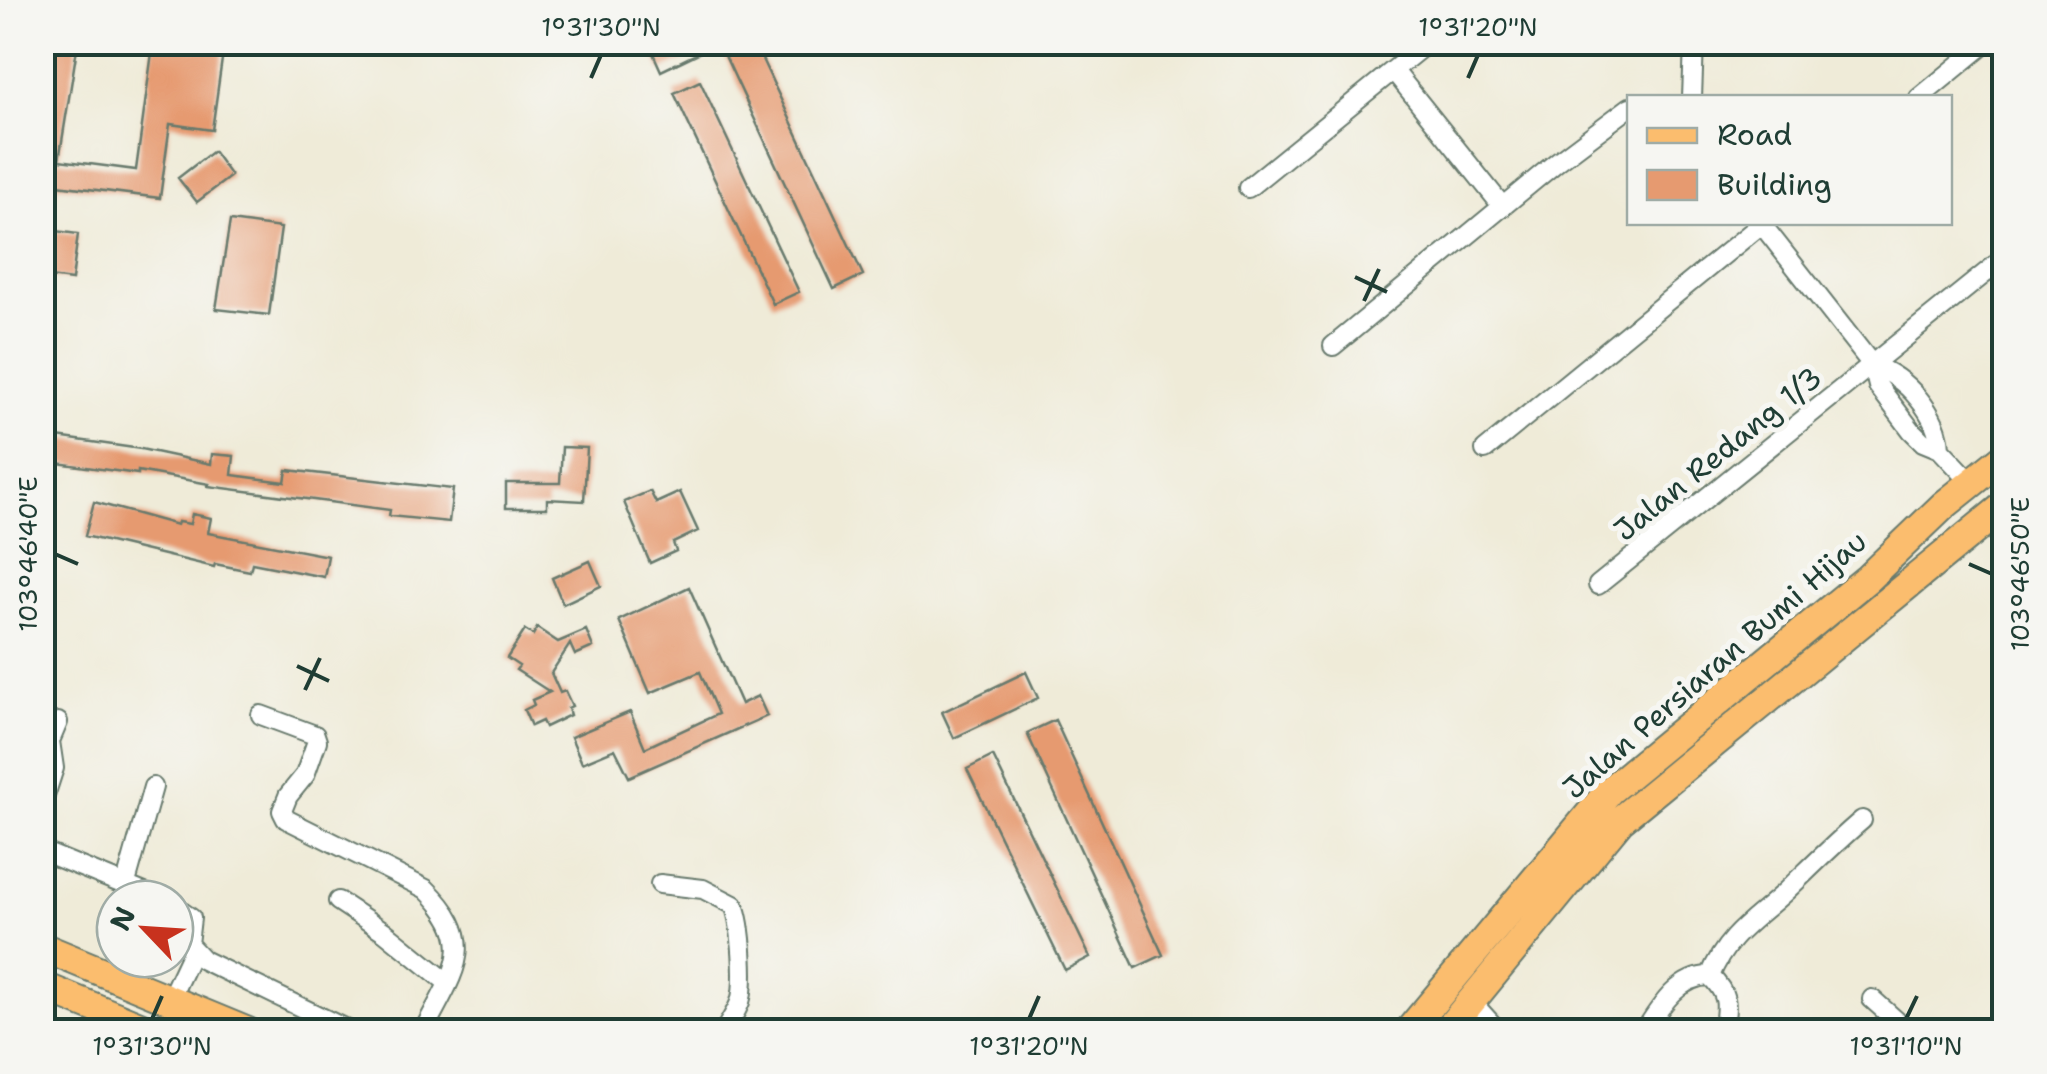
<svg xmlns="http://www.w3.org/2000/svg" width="2047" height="1074" font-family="'Shantell Sans',sans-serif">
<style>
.building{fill:#e69a70}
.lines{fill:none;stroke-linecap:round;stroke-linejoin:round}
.street-casing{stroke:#687a6d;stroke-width:22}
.primary-casing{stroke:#687a6d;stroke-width:32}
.street{stroke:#fff;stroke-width:18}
.primary{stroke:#fbbd6e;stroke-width:28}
.ticks{fill:none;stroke:#1f3d34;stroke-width:4}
.labels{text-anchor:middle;stroke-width:10;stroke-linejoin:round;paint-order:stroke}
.street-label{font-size:30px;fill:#1f3d34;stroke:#f6f6f2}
.neatline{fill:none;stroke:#1f3d34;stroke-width:4}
.ticks-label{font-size:25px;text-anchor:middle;fill:#1f3d34}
</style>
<rect width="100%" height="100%" fill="#f6f6f2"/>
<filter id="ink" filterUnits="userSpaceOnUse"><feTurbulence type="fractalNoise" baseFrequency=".01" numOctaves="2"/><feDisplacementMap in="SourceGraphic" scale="20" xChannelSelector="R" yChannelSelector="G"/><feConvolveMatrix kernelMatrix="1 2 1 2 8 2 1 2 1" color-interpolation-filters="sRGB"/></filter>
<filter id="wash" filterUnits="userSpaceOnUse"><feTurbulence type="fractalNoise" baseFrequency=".0048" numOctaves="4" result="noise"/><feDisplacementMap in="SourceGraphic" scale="40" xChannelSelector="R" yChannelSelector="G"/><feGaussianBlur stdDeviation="2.25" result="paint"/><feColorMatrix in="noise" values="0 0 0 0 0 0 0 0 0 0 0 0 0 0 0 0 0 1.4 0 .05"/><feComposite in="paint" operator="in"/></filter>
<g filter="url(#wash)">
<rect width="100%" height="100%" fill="#efebd8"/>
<g id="blocks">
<path class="building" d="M 46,42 L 78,42 L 59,160 L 136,170 L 153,45 L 223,52 L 212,130 L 170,124 L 160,198 L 57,185 L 51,225 L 42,225 L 42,71 Z
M 648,42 L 754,42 L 863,275 L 834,289 L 719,43 L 661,71 Z
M 700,81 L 799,292 L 773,304 L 674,93 Z
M 213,151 L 231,176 L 197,202 L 178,178 Z
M 230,221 L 281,228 L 269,315 L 216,309 Z
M 42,229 L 78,234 L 72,280 L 42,276 Z
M 57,437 L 141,449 L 211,464 L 212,454 L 234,456 L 232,475 L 285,482 L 287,470 L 453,489 L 449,522 L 389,516 L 390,510 L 208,486 L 209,484 L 138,471 L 138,474 L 42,461 L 42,443 L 56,445 Z
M 562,447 L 587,448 L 584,501 L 547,499 L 547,508 L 506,508 L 506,483 L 560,483 Z
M 650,491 L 656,503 L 680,492 L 698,531 L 673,543 L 676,551 L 650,563 L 624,502 Z
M 94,502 L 177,525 L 178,522 L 190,524 L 192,514 L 211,518 L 208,533 L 328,556 L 324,577 L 252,563 L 250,571 L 215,564 L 214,567 L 85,536 Z
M 590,561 L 601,586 L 563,604 L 552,578 Z
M 689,587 L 741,704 L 758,696 L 767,716 L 629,777 L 615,749 L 582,763 L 571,737 L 630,712 L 645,748 L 718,714 L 700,672 L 650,693 L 619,620 Z
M 537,628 L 558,642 L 586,630 L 593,647 L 575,655 L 570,644 L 551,673 L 560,693 L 565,691 L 572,706 L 568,708 L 570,715 L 545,727 L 542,721 L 531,726 L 524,710 L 534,705 L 532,700 L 550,692 L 516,670 L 519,666 L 507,658 L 525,630 L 533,635 Z
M 1026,672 L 1038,698 L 954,738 L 942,712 Z
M 1055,720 L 1163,955 L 1135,968 L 1027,733 Z
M 993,756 L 1090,957 L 1065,970 L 967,769 Z"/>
</g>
</g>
<g filter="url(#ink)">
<use href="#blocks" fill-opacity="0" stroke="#687a6d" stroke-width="2.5"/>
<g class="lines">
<defs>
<path id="street" d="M 1394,71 L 1503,207
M 1692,98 L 1694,42
M 1919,98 L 1987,42
M 1248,188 L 1428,42
M 1760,222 L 1873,366 L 1878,386 L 1912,431 L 1923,442 L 1940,449 L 1972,483
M 1333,346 L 1558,161 L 1630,107
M 1873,366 C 1905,376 1939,414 1940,449
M 1485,450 L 1764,222
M 1598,585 L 2004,258
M 261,715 L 315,735 L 317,741 L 305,775 L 288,796 L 282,811 L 286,819 L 426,889 C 482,944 453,972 423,1032
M 42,805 L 54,768 L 50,741 L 58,722
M 42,851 L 159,899
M 126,883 L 153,787
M 660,884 L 703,889 L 734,905 C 742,925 746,983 740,1002 C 736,1013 729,1022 724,1032
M 338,901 L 385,932 L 448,983
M 175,907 L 191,918 L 188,944 L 203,960 L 352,1032
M 1710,976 C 1728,933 1755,920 1787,890 C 1812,866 1836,842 1862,820
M 170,999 L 193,950
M 1872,999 L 1909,1032
M 1470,1000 L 1499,1032
M 1644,1032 C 1660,1007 1678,976 1710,976 C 1730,996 1727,1005 1723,1032"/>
<path id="primary" d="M 42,947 L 248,1032
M 42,986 L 154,1032
M 1408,1032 L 1609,791 L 1868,578 L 1943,506 L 2004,457
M 1446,1032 L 1620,820 L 2004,506"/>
</defs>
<use href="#street" class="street-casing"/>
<use href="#primary" class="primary-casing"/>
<use href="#street" class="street"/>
<use href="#primary" class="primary"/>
</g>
</g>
<path class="ticks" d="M 591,78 L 601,55M 1468,78 L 1478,55M 1355,277 L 1387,292M 1364,301 L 1379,269M 55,554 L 78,564M 1969,564 L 1992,574M 297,666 L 329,681M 305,690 L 320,658M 152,1019 L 162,996M 1029,1019 L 1039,996M 1906,1019 L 1917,996"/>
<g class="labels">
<g class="street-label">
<text transform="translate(1718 454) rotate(-39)" y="10">Jalan Redang 1/3</text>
<text transform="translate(1715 665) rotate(-41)" y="10">Jalan Persiaran Bumi Hijau</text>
</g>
</g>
<rect width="2047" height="1074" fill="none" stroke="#f6f6f2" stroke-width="110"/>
<rect x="1627" y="95" width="325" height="130" fill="#f6f6f2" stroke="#a0aca6" stroke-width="2.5"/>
<rect x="1647" y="128" width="50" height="15" fill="#fbbd6e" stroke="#a0aca6" stroke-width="2.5"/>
<text x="1717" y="145" font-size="30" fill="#1f3d34">Road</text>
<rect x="1647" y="170" width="50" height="30" fill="#e69a70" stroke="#a0aca6" stroke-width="2.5"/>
<text x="1717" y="195" font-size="30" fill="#1f3d34">Building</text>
<g transform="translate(145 929) rotate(295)"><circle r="48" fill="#f6f6f2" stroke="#a0aca6" stroke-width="2.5"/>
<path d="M0-8L18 38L0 25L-18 38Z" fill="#c8321e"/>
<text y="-15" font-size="28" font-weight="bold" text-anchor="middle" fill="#1f3d34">N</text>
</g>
<rect x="55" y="55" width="1937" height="964" class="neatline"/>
<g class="ticks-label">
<text x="601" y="36">1°31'30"N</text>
<text x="1478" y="36">1°31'20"N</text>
<text transform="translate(28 554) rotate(-90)" y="9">103°46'40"E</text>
<text transform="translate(2020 574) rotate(-90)" y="9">103°46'50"E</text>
<text x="152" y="1055">1°31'30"N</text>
<text x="1029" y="1055">1°31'20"N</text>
<text x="1906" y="1055">1°31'10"N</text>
</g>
</svg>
